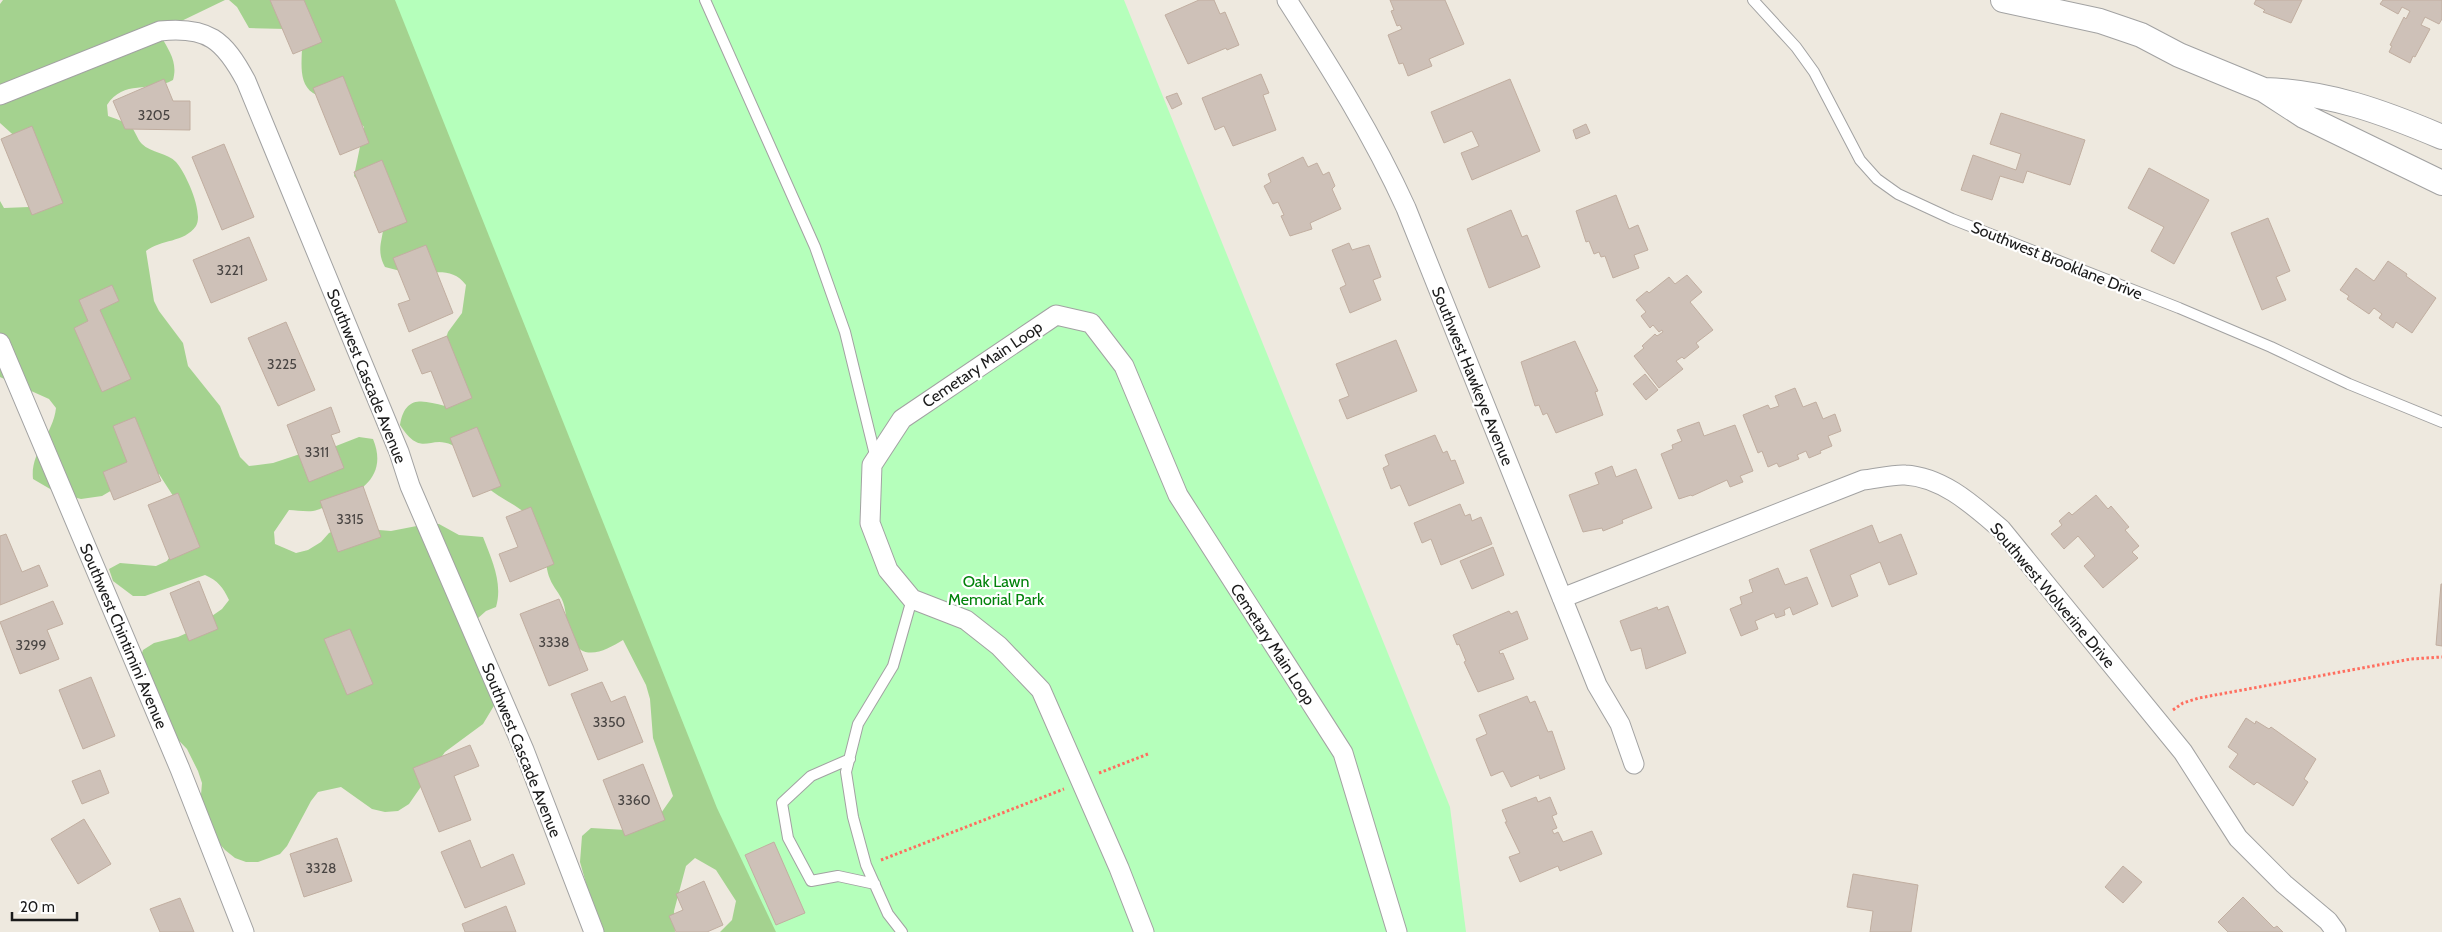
<svg xmlns="http://www.w3.org/2000/svg" width="2442" height="932" font-family="Cabin,sans-serif">
<style>
.forest{fill:#a4d28f}
.park{fill:#b5ffbb}
.building{fill:#cec1b8;stroke:#c1aea0}
.lines{fill:none;stroke-linecap:round;stroke-linejoin:round}
.service-casing{stroke:#a2a2a2;stroke-width:12}
.minor-casing{stroke:#a2a2a2;stroke-width:21}
.tertiary-casing{stroke:#a2a2a2;stroke-width:26}
.path{stroke:#ff6e5f;stroke-width:3;stroke-dasharray:2.5 2.5;stroke-linecap:butt}
.service{stroke:#fff;stroke-width:10}
.minor{stroke:#fff;stroke-width:19}
.tertiary{stroke:#fff;stroke-width:24}
.labels{text-anchor:middle;stroke-width:4.5;stroke-linejoin:round;paint-order:stroke}
.number-label{font-size:14px;fill:#484442}
.street-label{font-size:16px;fill:#1b1b1b;stroke:#fff}
.park-label{font-size:16px;fill:#01820a;stroke:#fff}
</style>
<rect width="100%" height="100%" fill="#eee9df"/>
<path class="forest" d="M 3,0 L 225,0 L 169,27 L 161,36 C 169,51 178,62 173,80 C 149,93 124,79 107,105 L 108,116 C 115,119 124,121 130,125 C 135,130 137,139 142,144 C 151,153 168,153 176,162 C 186,173 204,213 196,226 C 184,243 161,239 146,251 L 154,301 L 159,311 L 183,343 L 188,366 L 220,406 L 240,457 L 249,466 L 273,463 L 309,451 L 336,446 L 359,437 L 373,439 C 387,473 365,491 335,503 C 328,505 320,510 313,511 C 305,512 296,510 289,510 L 274,532 L 275,544 L 296,553 L 308,550 L 321,542 L 329,533 L 342,527 L 391,531 L 427,524 L 439,524 L 459,535 L 483,537 C 492,560 503,583 496,607 L 486,611 L 477,619 L 495,704 L 483,724 L 445,752 L 409,804 L 398,811 L 385,812 L 372,809 L 341,787 L 318,792 L 311,801 L 287,846 L 280,854 L 258,862 L 246,862 L 235,858 L 225,850 L 209,832 L 203,821 L 201,795 L 202,783 L 198,771 L 187,749 L 160,721 L 139,662 L 143,650 L 154,643 L 178,637 L 189,632 L 222,609 L 229,600 C 223,587 218,581 205,575 L 145,596 L 133,596 L 113,581 L 109,569 L 120,563 L 156,566 L 167,561 L 190,528 L 184,513 L 159,474 L 141,473 L 102,496 L 81,499 L 57,493 L 33,479 C 30,452 53,435 56,408 L 49,399 L 0,377 L 0,201 L 4,208 L 29,207 L 20,141 L 0,123 L 0,4 Z
M 229,0 L 652,0 L 930,932 L 720,932 L 732,920 L 736,901 L 716,870 L 695,858 L 686,866 L 674,911 L 675,932 L 602,932 L 595,915 L 580,862 L 582,836 L 591,828 L 626,830 L 659,816 L 673,796 L 653,738 L 650,699 L 646,685 L 623,640 C 606,650 584,663 571,639 C 566,628 567,613 563,602 C 560,594 553,587 550,579 C 543,562 548,543 538,528 C 527,508 504,502 488,488 C 477,478 464,451 452,445 C 429,434 422,459 400,425 C 405,395 422,400 445,406 L 444,344 L 448,332 L 462,313 L 466,285 C 452,266 434,274 412,273 C 403,272 394,269 385,267 C 374,247 386,237 383,217 C 382,202 364,188 354,176 L 364,127 C 356,118 349,109 339,103 C 331,98 321,98 313,93 C 298,83 302,61 302,46 L 287,29 L 249,28 L 237,7 Z"/>
<path class="park" d="M 395,0 L 1124,0 L 1450,807 L 1466,932 L 776,932 L 717,808 Z"/>
<path class="building" d="M 270,0 L 304,0 L 322,42 L 293,54 Z
M 1199,0 L 1214,0 L 1220,14 L 1225,12 L 1239,45 L 1227,50 L 1226,48 L 1188,64 L 1165,15 Z
M 1390,0 L 1445,0 L 1464,44 L 1429,59 L 1432,66 L 1408,76 L 1403,63 L 1399,64 L 1388,35 L 1402,29 L 1400,25 L 1397,26 L 1391,11 L 1394,10 Z
M 2256,0 L 2302,0 L 2291,23 L 2263,12 L 2265,10 L 2254,4 Z
M 2383,0 L 2442,0 L 2442,19 L 2439,24 L 2425,17 L 2421,25 L 2430,29 L 2415,57 L 2413,56 L 2410,63 L 2389,52 L 2392,46 L 2390,45 L 2404,17 L 2406,19 L 2410,11 L 2402,7 L 2398,14 L 2380,4 Z
M 1261,74 L 1269,93 L 1263,95 L 1276,130 L 1233,146 L 1224,126 L 1215,130 L 1202,98 Z
M 343,76 L 369,143 L 340,155 L 313,88 Z
M 164,79 L 173,101 L 190,101 L 190,130 L 125,129 L 113,101 Z
M 1510,79 L 1540,151 L 1472,180 L 1461,153 L 1479,146 L 1472,131 L 1444,143 L 1431,112 Z
M 1177,93 L 1182,104 L 1172,109 L 1166,97 Z
M 2001,113 L 2085,140 L 2070,185 L 2027,171 L 2023,183 L 2000,176 L 1992,200 L 1961,190 L 1973,155 L 2016,170 L 2021,154 L 1990,144 Z
M 1586,124 L 1590,133 L 1576,139 L 1573,130 Z
M 32,126 L 63,203 L 32,215 L 1,139 Z
M 224,144 L 254,217 L 222,230 L 192,157 Z
M 1303,157 L 1308,167 L 1317,163 L 1323,175 L 1329,172 L 1335,186 L 1332,189 L 1341,209 L 1310,223 L 1312,229 L 1290,236 L 1281,216 L 1284,215 L 1278,202 L 1273,204 L 1264,186 L 1271,182 L 1268,174 Z
M 382,160 L 407,222 L 379,233 L 354,172 Z
M 2149,168 L 2209,200 L 2174,264 L 2151,251 L 2164,227 L 2128,208 Z
M 1616,195 L 1629,229 L 1638,225 L 1648,250 L 1634,255 L 1639,268 L 1613,278 L 1605,256 L 1601,257 L 1599,252 L 1594,254 L 1589,241 L 1586,242 L 1576,211 Z
M 1511,210 L 1522,237 L 1527,235 L 1540,267 L 1489,288 L 1467,229 Z
M 2268,218 L 2290,271 L 2276,277 L 2286,300 L 2262,310 L 2231,233 Z
M 249,237 L 267,280 L 211,303 L 193,260 Z
M 1349,243 L 1352,250 L 1369,245 L 1381,277 L 1373,280 L 1381,300 L 1350,313 L 1340,288 L 1346,285 L 1332,250 Z
M 426,245 L 453,313 L 409,332 L 398,304 L 410,300 L 393,258 Z
M 2388,261 L 2407,274 L 2406,276 L 2436,298 L 2412,333 L 2396,322 L 2393,328 L 2379,318 L 2382,314 L 2374,308 L 2369,314 L 2347,299 L 2349,296 L 2340,290 L 2356,268 L 2374,281 Z
M 1687,275 L 1702,292 L 1690,302 L 1713,330 L 1696,343 L 1699,347 L 1684,359 L 1682,357 L 1676,361 L 1683,369 L 1659,388 L 1634,356 L 1644,348 L 1642,346 L 1655,334 L 1657,336 L 1663,332 L 1662,330 L 1659,332 L 1653,325 L 1650,328 L 1641,316 L 1646,312 L 1636,300 L 1647,291 L 1649,293 L 1669,277 L 1675,284 Z
M 112,285 L 119,301 L 100,310 L 131,379 L 102,392 L 74,328 L 88,321 L 79,300 Z
M 286,322 L 315,390 L 278,406 L 248,338 Z
M 447,336 L 472,398 L 446,409 L 431,371 L 422,374 L 412,350 Z
M 1396,340 L 1417,391 L 1347,419 L 1339,400 L 1349,396 L 1336,364 Z
M 1575,341 L 1598,391 L 1595,392 L 1603,415 L 1556,433 L 1547,413 L 1543,415 L 1539,405 L 1535,406 L 1521,362 Z
M 1645,374 L 1658,390 L 1646,400 L 1633,384 Z
M 1795,388 L 1803,407 L 1816,402 L 1823,419 L 1835,414 L 1841,431 L 1828,436 L 1832,446 L 1820,451 L 1821,453 L 1809,458 L 1806,451 L 1797,455 L 1799,459 L 1779,467 L 1777,463 L 1768,467 L 1762,451 L 1758,453 L 1743,415 L 1768,405 L 1770,409 L 1779,406 L 1775,396 Z
M 331,407 L 340,432 L 331,435 L 344,468 L 309,482 L 287,425 Z
M 135,417 L 161,481 L 114,500 L 103,472 L 127,462 L 113,426 Z
M 1699,422 L 1704,436 L 1735,425 L 1753,471 L 1740,476 L 1743,482 L 1730,487 L 1727,480 L 1692,496 L 1691,495 L 1679,499 L 1661,454 L 1673,449 L 1672,445 L 1682,441 L 1677,430 Z
M 477,427 L 501,486 L 473,497 L 450,438 Z
M 1435,435 L 1443,453 L 1447,451 L 1451,461 L 1455,460 L 1464,483 L 1409,506 L 1400,485 L 1391,489 L 1383,468 L 1389,465 L 1385,455 Z
M 1612,466 L 1616,477 L 1636,469 L 1652,508 L 1622,520 L 1623,523 L 1603,531 L 1602,528 L 1583,532 L 1569,495 L 1599,484 L 1595,473 Z
M 363,486 L 381,537 L 338,552 L 320,501 Z
M 178,493 L 200,547 L 170,560 L 148,505 Z
M 2096,495 L 2108,509 L 2111,506 L 2129,527 L 2125,530 L 2139,546 L 2132,552 L 2138,558 L 2103,588 L 2084,566 L 2095,556 L 2078,536 L 2064,549 L 2051,534 L 2062,525 L 2059,521 L 2069,512 L 2072,515 Z
M 1460,504 L 1465,516 L 1470,514 L 1472,521 L 1481,517 L 1492,544 L 1441,565 L 1431,539 L 1422,543 L 1414,523 Z
M 531,507 L 554,564 L 510,582 L 499,554 L 518,547 L 506,517 Z
M 1872,525 L 1879,543 L 1901,534 L 1917,574 L 1889,585 L 1880,562 L 1850,575 L 1858,596 L 1832,607 L 1810,550 Z
M 6,534 L 22,572 L 39,565 L 48,586 L 0,605 L 0,536 Z
M 1493,547 L 1504,575 L 1472,589 L 1460,561 Z
M 1778,568 L 1785,585 L 1807,577 L 1818,604 L 1793,615 L 1790,607 L 1784,610 L 1785,615 L 1776,618 L 1774,613 L 1755,621 L 1758,629 L 1741,636 L 1730,609 L 1742,604 L 1740,597 L 1753,592 L 1749,580 Z
M 199,581 L 218,629 L 189,641 L 170,593 Z
M 2441,584 L 2442,584 L 2442,646 L 2436,645 Z
M 559,599 L 588,670 L 549,686 L 520,614 Z
M 53,601 L 63,624 L 47,630 L 59,659 L 20,674 L 0,622 Z
M 1668,606 L 1686,653 L 1646,669 L 1641,648 L 1631,651 L 1620,621 L 1657,607 L 1658,610 Z
M 1509,611 L 1511,614 L 1517,611 L 1528,639 L 1499,651 L 1500,654 L 1503,653 L 1514,679 L 1478,692 L 1464,662 L 1466,661 L 1459,644 L 1457,645 L 1453,635 Z
M 350,629 L 373,684 L 347,695 L 324,639 Z
M 91,677 L 115,736 L 83,749 L 59,690 Z
M 602,682 L 611,702 L 625,696 L 643,742 L 598,760 L 571,694 Z
M 1527,696 L 1530,703 L 1535,701 L 1548,732 L 1552,731 L 1565,769 L 1540,779 L 1539,775 L 1511,787 L 1503,771 L 1491,776 L 1476,739 L 1487,734 L 1479,715 Z
M 2246,718 L 2255,724 L 2256,721 L 2269,729 L 2271,727 L 2316,759 L 2304,779 L 2308,782 L 2293,806 L 2257,782 L 2254,785 L 2229,767 L 2238,754 L 2228,747 Z
M 470,745 L 479,766 L 454,776 L 471,820 L 439,832 L 413,768 Z
M 643,764 L 665,820 L 625,836 L 603,780 Z
M 100,770 L 109,793 L 82,804 L 72,781 Z
M 1536,797 L 1538,802 L 1550,797 L 1557,814 L 1552,816 L 1557,828 L 1552,830 L 1554,834 L 1558,832 L 1563,842 L 1592,831 L 1602,854 L 1560,871 L 1558,866 L 1520,882 L 1509,857 L 1520,853 L 1505,822 L 1507,822 L 1502,810 Z
M 84,819 L 111,864 L 78,884 L 51,839 Z
M 337,838 L 352,881 L 304,897 L 290,854 Z
M 470,840 L 481,868 L 513,854 L 525,884 L 465,908 L 441,852 Z
M 774,842 L 805,913 L 776,925 L 745,855 Z
M 2123,866 L 2142,882 L 2123,903 L 2105,887 Z
M 1853,874 L 1918,885 L 1911,932 L 1870,932 L 1873,911 L 1847,907 Z
M 704,881 L 723,925 L 707,932 L 676,932 L 669,916 L 683,910 L 676,894 Z
M 2243,897 L 2274,928 L 2277,926 L 2283,932 L 2228,932 L 2218,922 Z
M 180,898 L 194,932 L 160,932 L 150,909 Z
M 506,906 L 516,932 L 465,932 L 462,924 Z"/>
<g class="lines">
<defs>
<path id="service" d="M 705,0 L 815,247 L 845,332 L 876,459
M 1753,0 L 1796,47 L 1814,72 L 1860,160 L 1877,179 L 1898,194 L 1952,219 L 2179,308 L 2271,347 L 2349,384 L 2442,422
M 850,759 L 811,776 L 782,803 L 788,838 L 811,881 L 838,876 L 875,884
M 902,932 L 888,914 L 866,865 L 853,817 L 846,772 L 858,724 L 893,666 L 912,599"/>
<path id="minor" d="M 1287,0 C 1330,67 1373,135 1406,208 L 1597,685 L 1620,724 L 1634,764
M 0,95 L 160,31 C 208,26 224,40 246,81 L 399,452 L 410,486 L 524,750 L 594,932
M 0,343 L 180,769 L 244,932
M 1562,598 L 1863,480 C 1874,479 1895,474 1905,475 C 1943,477 1974,506 2001,529 L 2183,752 L 2238,838 L 2284,884 L 2328,921 L 2336,932
M 1144,932 L 1119,868 L 1041,690 L 999,646 L 966,620 L 912,599 L 888,570 L 870,523 L 872,465 L 902,419 L 1056,315 L 1091,323 L 1124,366 L 1178,495 L 1343,753 L 1397,932"/>
<path id="tertiary" d="M 2003,0 L 2100,21 L 2141,35 L 2179,55 L 2264,90 L 2304,116 L 2442,183
M 2264,90 C 2329,92 2383,112 2442,137"/>
</defs>
<use href="#service" class="service-casing"/>
<use href="#minor" class="minor-casing"/>
<use href="#tertiary" class="tertiary-casing"/>
<path class="path" d="M 2173,710 L 2183,703 L 2199,698 L 2411,659 L 2442,657
M 1099,773 L 1148,754
M 881,860 L 1064,789"/>
<use href="#service" class="service"/>
<use href="#minor" class="minor"/>
<use href="#tertiary" class="tertiary"/>
</g>
<g class="labels">
<g class="number-label">
<text x="154" y="120">3205</text>
<text x="230" y="275">3221</text>
<text x="282" y="369">3225</text>
<text x="317" y="457">3311</text>
<text x="350" y="524">3315</text>
<text x="554" y="647">3338</text>
<text x="31" y="650">3299</text>
<text x="609" y="727">3350</text>
<text x="634" y="805">3360</text>
<text x="321" y="873">3328</text>
</g>
<g class="street-label">
<text transform="translate(2057 260) rotate(22)" y="6">Southwest Brooklane Drive</text>
<text transform="translate(982 364) rotate(-34)" y="6">Cemetary Main Loop</text>
<text transform="translate(367 376) rotate(68)" y="6">Southwest Cascade Avenue</text>
<text transform="translate(1473 376) rotate(68)" y="6">Southwest Hawkeye Avenue</text>
<text transform="translate(2053 595) rotate(50)" y="6">Southwest Wolverine Drive</text>
<text transform="translate(124 636) rotate(67)" y="6">Southwest Chintimini Avenue</text>
<text transform="translate(1273 644) rotate(57)" y="6">Cemetary Main Loop</text>
<text transform="translate(522 750) rotate(68)" y="6">Southwest Cascade Avenue</text>
</g>
<g class="park-label">
<text x="996" y="587">Oak Lawn<tspan x="996" dy="18">Memorial Park</tspan></text>
</g>
</g>
<path d="M12 912v8h65v-8" fill="none" stroke="#1b1b1b" stroke-width="2.5"/>
<text x="20" y="912" font-size="15" fill="#1b1b1b" stroke="#ffffff" stroke-width="4" paint-order="stroke">20 m</text>
</svg>
